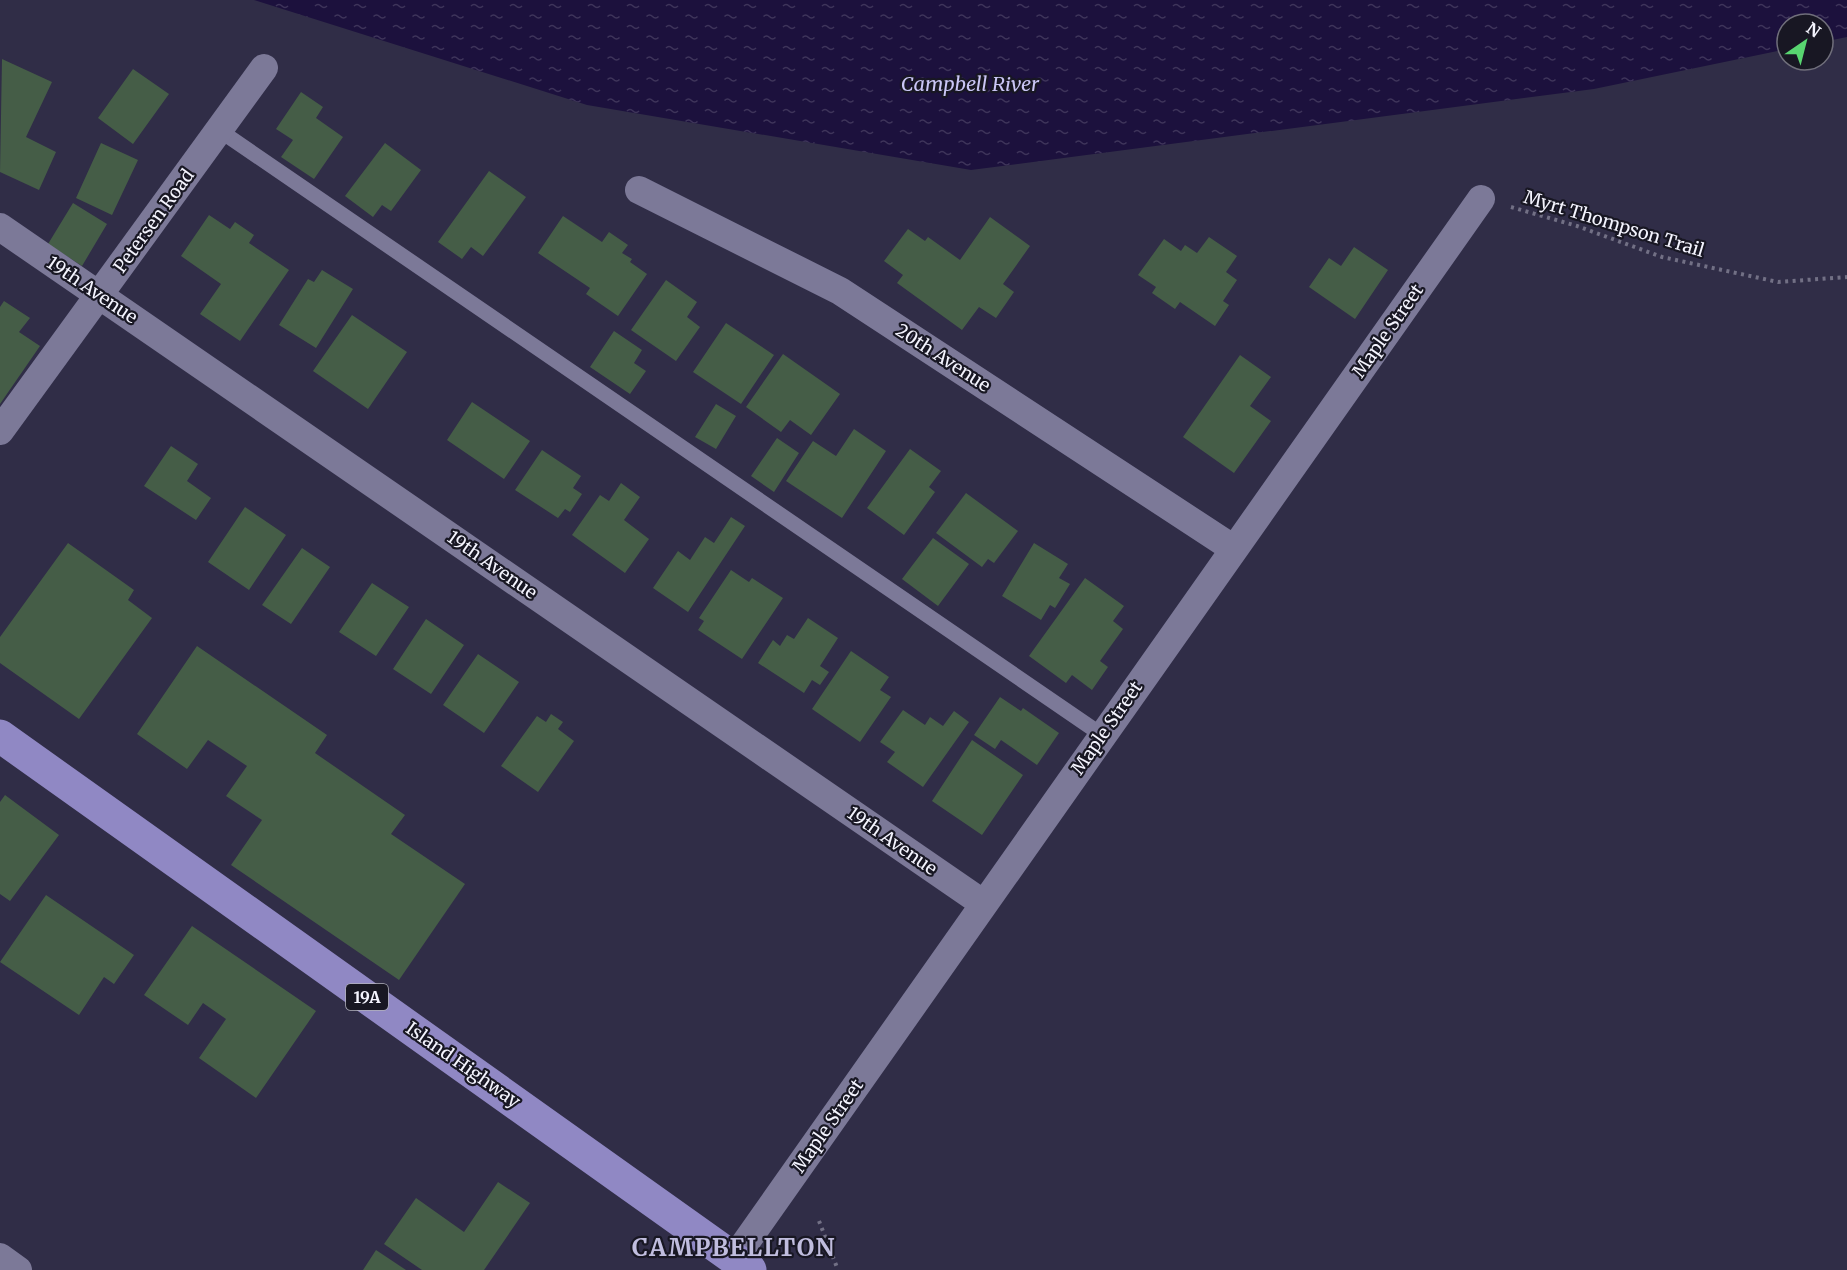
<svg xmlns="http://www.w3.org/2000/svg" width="1847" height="1270" font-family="Merriweather,serif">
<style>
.water{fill:url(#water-ripples)}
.building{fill:#455d47}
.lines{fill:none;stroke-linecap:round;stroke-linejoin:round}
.path{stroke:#727085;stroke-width:4;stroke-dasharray:3 4.5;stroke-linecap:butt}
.lane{stroke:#7c7998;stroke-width:15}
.street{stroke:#7c7998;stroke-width:28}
.primary{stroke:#9088c4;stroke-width:33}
.labels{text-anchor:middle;stroke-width:4.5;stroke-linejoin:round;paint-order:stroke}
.shield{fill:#181723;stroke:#b2b2bc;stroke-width:1.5}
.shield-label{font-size:16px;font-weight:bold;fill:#f4f4fe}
.street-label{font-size:18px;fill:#f4f4fe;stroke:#181723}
.water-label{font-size:20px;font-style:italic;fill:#cac6f6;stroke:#181723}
.district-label{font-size:24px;font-weight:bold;letter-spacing:1.5px;fill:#c0bdde;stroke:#181723}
</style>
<defs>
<pattern id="water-ripples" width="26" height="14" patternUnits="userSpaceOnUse" patternTransform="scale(1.5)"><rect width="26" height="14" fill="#1c113d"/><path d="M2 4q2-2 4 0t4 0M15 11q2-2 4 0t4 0" fill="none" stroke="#3e345a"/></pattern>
</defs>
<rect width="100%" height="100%" fill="#302d47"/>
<path class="water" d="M 254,0 L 1847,0 L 1847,37 L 1823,42 L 1823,24 L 1787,24 L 1787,49 L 1594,89 L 971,170 L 587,105 Z"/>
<path class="building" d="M 2,59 L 52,82 L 26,137 L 56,152 L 39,190 L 0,172 Z
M 133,69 L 169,94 L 133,144 L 98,118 Z
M 301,92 L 323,107 L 316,118 L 343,137 L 314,179 L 281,157 L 293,140 L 276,129 Z
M 101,143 L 138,160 L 112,215 L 76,198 Z
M 385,143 L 421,170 L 391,211 L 382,205 L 373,217 L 345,196 Z
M 489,171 L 526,197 L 483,256 L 471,247 L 462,259 L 438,242 Z
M 73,203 L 107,224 L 82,266 L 48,244 Z
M 209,215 L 230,229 L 235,222 L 254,235 L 249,243 L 289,270 L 240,341 L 200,314 L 221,284 L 181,256 Z
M 563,216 L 602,242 L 609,232 L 628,245 L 622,253 L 632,259 L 630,262 L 647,274 L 618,316 L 586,294 L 590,288 L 538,253 Z
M 990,217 L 1030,246 L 1003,284 L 1014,292 L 996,318 L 979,307 L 962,330 L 897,283 L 903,275 L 884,261 L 908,229 L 925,241 L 928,237 L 960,260 Z
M 1209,237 L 1237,256 L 1226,272 L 1237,280 L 1223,301 L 1229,305 L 1215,326 L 1180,302 L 1175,309 L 1152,293 L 1156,287 L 1138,275 L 1164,239 L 1181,251 L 1185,245 L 1197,253 Z
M 1354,247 L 1388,270 L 1355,319 L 1309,287 L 1329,258 L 1341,266 Z
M 322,270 L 353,289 L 316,348 L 279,325 L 308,279 L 314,282 Z
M 666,280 L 697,302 L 687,317 L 700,327 L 676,361 L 631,330 Z
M 4,301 L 30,318 L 19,332 L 40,346 L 0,404 L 0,307 Z
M 352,315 L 407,352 L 368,409 L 313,371 Z
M 726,323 L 774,355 L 741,404 L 693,372 Z
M 614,331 L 642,350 L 634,363 L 646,371 L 630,394 L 590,367 Z
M 783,354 L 840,394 L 811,435 L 790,420 L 781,432 L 746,407 Z
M 1240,355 L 1271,377 L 1250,406 L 1271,421 L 1234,473 L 1183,437 Z
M 472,402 L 530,441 L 504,479 L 447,440 Z
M 716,404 L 736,416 L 716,449 L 695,437 Z
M 854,429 L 886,451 L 842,518 L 786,481 L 813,441 L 836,456 Z
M 777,438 L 799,453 L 774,492 L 751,476 Z
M 171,446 L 198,464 L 187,481 L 211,498 L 196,520 L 144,486 Z
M 910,449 L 941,471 L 929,487 L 935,492 L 904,535 L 867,508 Z
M 542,450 L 581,476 L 573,488 L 582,494 L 570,512 L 565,509 L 558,518 L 515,490 Z
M 621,483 L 640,497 L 624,520 L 649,539 L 625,573 L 572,535 L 600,495 L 609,501 Z
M 966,493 L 1018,531 L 994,563 L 988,559 L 982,567 L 936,533 Z
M 245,507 L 286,535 L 249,590 L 208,562 Z
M 731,517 L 745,526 L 688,612 L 653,588 L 678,551 L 690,560 L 705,537 L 714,543 Z
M 933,538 L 969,564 L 938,606 L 902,579 Z
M 68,543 L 134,590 L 128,600 L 152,618 L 79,719 L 0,663 L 0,637 Z
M 1034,543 L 1068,564 L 1059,578 L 1070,584 L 1055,608 L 1050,605 L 1041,620 L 1002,596 Z
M 302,548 L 330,567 L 291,624 L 262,605 Z
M 731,570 L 749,582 L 752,578 L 783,598 L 742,659 L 698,630 L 704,621 L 699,618 Z
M 1085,578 L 1124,606 L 1113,621 L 1123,629 L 1100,661 L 1108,667 L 1092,690 L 1072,675 L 1066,683 L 1029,656 Z
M 372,583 L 409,607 L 376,656 L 339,632 Z
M 808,618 L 838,638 L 820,666 L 829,672 L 820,685 L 812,680 L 804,693 L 758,663 L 773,640 L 780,646 L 787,635 L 794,639 Z
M 426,619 L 464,645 L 431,694 L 393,669 Z
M 197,646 L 327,735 L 315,753 L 405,815 L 391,834 L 465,884 L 399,980 L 231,865 L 262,820 L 226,796 L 247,766 L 208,740 L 187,769 L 137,734 Z
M 851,651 L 889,677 L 880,690 L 891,697 L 860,742 L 812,709 Z
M 478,654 L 519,682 L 484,733 L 443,705 Z
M 1000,697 L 1021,711 L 1023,708 L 1059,733 L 1037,765 L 1001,740 L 995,749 L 974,735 Z
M 903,710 L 925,725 L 930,717 L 943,726 L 954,711 L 969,722 L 923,787 L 887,762 L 895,752 L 880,742 Z
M 551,714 L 563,722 L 558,729 L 574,741 L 538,792 L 501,766 L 537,716 L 546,722 Z
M 972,740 L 1023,775 L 982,835 L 932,801 Z
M 5,795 L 59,835 L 10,901 L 0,894 L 0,802 Z
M 46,895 L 134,955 L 114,984 L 104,977 L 79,1015 L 0,962 Z
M 192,926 L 316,1011 L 256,1098 L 199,1058 L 226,1019 L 203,1003 L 188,1025 L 144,995 Z
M 498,1182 L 530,1203 L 484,1270 L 422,1270 L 384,1244 L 416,1198 L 464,1232 Z
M 376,1250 L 406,1270 L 363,1270 Z"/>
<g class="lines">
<path class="path" d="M 1511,207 L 1577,226 L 1662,257 L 1778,282 L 1847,277
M 819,1221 L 838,1270"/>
<path class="lane" d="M 219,130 L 1102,735"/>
<path class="street" d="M 639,190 L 840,291 L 1234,549
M 0,227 L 984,904
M 0,431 L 264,68
M 0,1257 L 18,1270
M 734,1259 L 1481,199"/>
<path class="primary" d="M 0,736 L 750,1270"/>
</g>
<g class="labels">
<rect class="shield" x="346" y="984" width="42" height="26" rx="4.5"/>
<g class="shield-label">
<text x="367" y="1003">19A</text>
</g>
<g class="street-label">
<text transform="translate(154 221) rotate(-54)" y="6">Petersen Road</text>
<text transform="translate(1614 224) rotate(17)" y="6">Myrt Thompson Trail</text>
<text transform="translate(92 290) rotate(34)" y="6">19th Avenue</text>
<text transform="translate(1388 331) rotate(-55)" y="6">Maple Street</text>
<text transform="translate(943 358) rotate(33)" y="6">20th Avenue</text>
<text transform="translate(492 565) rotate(35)" y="6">19th Avenue</text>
<text transform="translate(1107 728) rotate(-55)" y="6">Maple Street</text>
<text transform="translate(892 841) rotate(35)" y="6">19th Avenue</text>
<text transform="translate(463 1065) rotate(35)" y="6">Island Highway</text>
<text transform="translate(828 1126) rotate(-55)" y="6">Maple Street</text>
</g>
<g class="water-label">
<text x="970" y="91">Campbell River</text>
</g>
<g class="district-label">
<text x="734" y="1256">CAMPBELLTON</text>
</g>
</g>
<g transform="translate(1805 42) rotate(35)"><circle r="28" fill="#181723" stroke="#706f7b" stroke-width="1.5"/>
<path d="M0-4.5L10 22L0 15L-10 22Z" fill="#58d570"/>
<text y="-9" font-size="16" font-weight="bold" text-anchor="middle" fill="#f4f4fe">N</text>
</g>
</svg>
